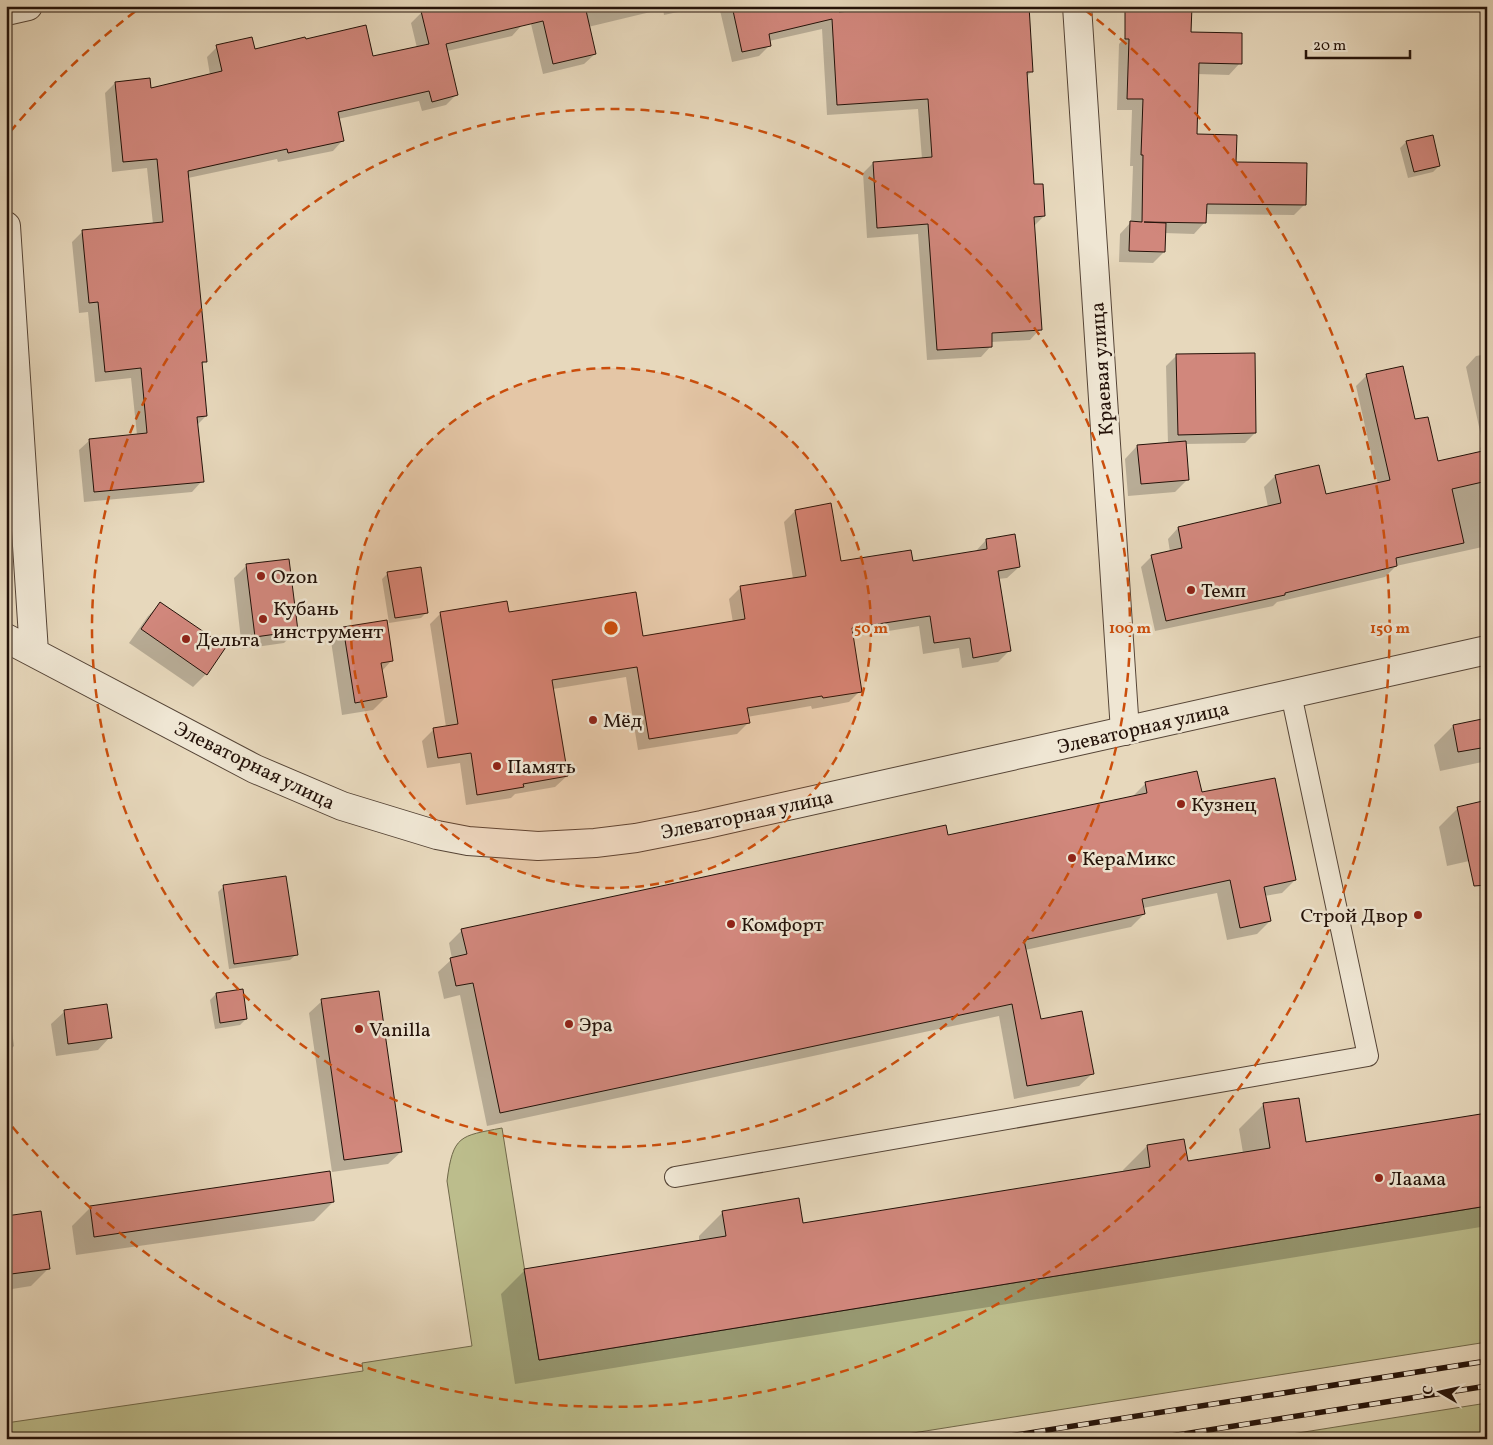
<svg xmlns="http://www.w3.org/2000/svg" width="1493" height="1445" font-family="Vollkorn,serif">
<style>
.green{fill:#bcbd8c;stroke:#70684a}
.shadow{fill:#0003}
.building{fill:#d1877c;stroke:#241209}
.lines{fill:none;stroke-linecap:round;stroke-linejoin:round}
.service-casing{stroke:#554436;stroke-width:22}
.minor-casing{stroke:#554436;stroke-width:30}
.tertiary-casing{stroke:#554436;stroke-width:30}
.service{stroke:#efe6d3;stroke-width:20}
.minor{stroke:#efe6d3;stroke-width:28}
.tertiary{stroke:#efe6d3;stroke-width:28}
.rail-casing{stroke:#241209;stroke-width:5.5}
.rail{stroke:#efe6d3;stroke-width:4;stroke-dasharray:11;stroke-linecap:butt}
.ring{fill:none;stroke:#cb4e0c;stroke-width:2.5;stroke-dasharray:9 6}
.poi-dot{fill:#8f2418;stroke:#efe6d3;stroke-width:2}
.labels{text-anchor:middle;stroke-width:5;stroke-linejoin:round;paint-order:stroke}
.street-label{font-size:20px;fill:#241209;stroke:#efe6d3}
.poi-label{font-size:20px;fill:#241209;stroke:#efe6d3;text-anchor:start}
.centre{fill:#cb4e0c;stroke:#efe6d3;stroke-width:2.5}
.ring-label{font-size:15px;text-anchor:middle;font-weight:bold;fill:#cb4e0c;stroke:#efe6d3;stroke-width:5;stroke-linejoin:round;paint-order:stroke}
</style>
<rect width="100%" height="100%" fill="#e7d8bc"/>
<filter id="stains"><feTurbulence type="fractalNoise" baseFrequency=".004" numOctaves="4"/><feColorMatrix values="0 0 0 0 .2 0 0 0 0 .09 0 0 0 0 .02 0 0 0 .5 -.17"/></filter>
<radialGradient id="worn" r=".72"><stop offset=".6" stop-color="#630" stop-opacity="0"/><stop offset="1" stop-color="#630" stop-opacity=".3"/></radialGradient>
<path class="green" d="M 502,1128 L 539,1360 L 1487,1206 L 1487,1342 L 875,1439 L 6,1439 L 6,1423 L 363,1371 L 362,1363 L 472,1346 L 447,1181 C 453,1135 460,1136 502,1128 Z
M 1487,1403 L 1487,1439 L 1260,1439 Z"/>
<path class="shadow" d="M 566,6 L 705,6 L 664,15 L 663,9 L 588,27 L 595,54 L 584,64 L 543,74 L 531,24 L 542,13 Z
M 719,6 L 1025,6 L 1032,71 L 1026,77 L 1033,186 L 1044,216 L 1034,226 L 1040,329 L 1030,340 L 991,342 L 991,346 L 981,357 L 927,360 L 918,234 L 867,238 L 863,173 L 873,163 L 922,159 L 918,109 L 827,115 L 822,29 L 769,41 L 770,45 L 759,56 L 732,62 Z
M 422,12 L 522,25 L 512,36 L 447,51 L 456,95 L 446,105 L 422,111 L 419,101 L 338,119 L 343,140 L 333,151 L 278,162 L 277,159 L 188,178 L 205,361 L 201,366 L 206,416 L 197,425 L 202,481 L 192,492 L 84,502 L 79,450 L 90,440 L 137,435 L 131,378 L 95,382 L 88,312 L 79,313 L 72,242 L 83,231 L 153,224 L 147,168 L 112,172 L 105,93 L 115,83 L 150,89 L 210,75 L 207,57 L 217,47 L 254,50 L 305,41 L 372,58 L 417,48 L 411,23 Z
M 1130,32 L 1240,63 L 1229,75 L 1197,74 L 1195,135 L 1235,163 L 1305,204 L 1294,215 L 1205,214 L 1205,222 L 1194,234 L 1164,233 L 1164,252 L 1153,263 L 1119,262 L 1120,234 L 1131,222 L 1133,166 L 1130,166 L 1132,110 L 1117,110 L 1119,44 Z
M 1406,142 L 1439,166 L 1433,172 L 1408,178 L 1400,148 Z
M 1487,306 L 1487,325 L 1483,309 Z
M 1487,354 L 1487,546 L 1396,566 L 1385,577 L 1277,602 L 1273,606 L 1155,631 L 1141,567 L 1152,556 L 1170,552 L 1168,539 L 1178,528 L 1268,507 L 1264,487 L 1275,476 L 1318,466 L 1325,496 L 1378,484 L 1356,386 L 1367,375 L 1414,421 L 1437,462 L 1481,452 L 1480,448 L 1483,445 L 1466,367 L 1476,356 Z
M 1176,356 L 1255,433 L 1245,443 L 1185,444 L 1188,479 L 1175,492 L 1128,496 L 1125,459 L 1137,446 L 1168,444 L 1166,366 Z
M 795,511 L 840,563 L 912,562 L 975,552 L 986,540 L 1019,567 L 1007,578 L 998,579 L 1009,651 L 998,662 L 962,668 L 959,648 L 923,654 L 919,626 L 852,637 L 860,691 L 849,702 L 812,709 L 811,706 L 747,717 L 748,723 L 737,734 L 638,750 L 626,677 L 553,689 L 567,776 L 555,787 L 515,794 L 511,798 L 466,805 L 460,763 L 427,768 L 422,741 L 434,729 L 446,727 L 430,624 L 441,613 L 508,613 L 642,638 L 733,623 L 729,599 L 741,587 L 793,579 L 784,522 Z
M 246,566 L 297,630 L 284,643 L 242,649 L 234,578 Z
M 388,573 L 427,612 L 421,618 L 389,623 L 382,579 Z
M 161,603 L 224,648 L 206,674 L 193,687 L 129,643 L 148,616 Z
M 343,628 L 392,660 L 382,671 L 386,697 L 373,710 L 342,715 L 331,641 Z
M 1487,719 L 1487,761 L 1440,771 L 1434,745 L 1453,726 Z
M 1145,784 L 1201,794 L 1295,880 L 1282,893 L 1264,896 L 1270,921 L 1257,934 L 1227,940 L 1217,893 L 1143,908 L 1144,914 L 1131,927 L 1025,950 L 1040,1020 L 1093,1073 L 1079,1086 L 1014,1099 L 999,1016 L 487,1126 L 460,995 L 444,999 L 438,972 L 452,959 L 449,943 L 462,930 L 947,836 L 1132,797 Z
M 1458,808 L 1487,857 L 1447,866 L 1439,827 Z
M 224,886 L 297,954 L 290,960 L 229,969 L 218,892 Z
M 216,994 L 246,1019 L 240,1025 L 215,1029 L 210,1000 Z
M 322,1001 L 401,1152 L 388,1164 L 332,1172 L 309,1013 Z
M 106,1006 L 110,1037 L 98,1050 L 56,1056 L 51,1024 L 64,1012 Z
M 10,1016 L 14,1046 L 6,1054 L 6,1017 Z
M 1298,1099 L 1305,1143 L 1487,1114 L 1487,1226 L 515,1384 L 501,1294 L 525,1270 L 699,1242 L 699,1236 L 723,1212 L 802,1225 L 1124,1173 L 1123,1170 L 1147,1146 L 1186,1163 L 1243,1153 L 1239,1129 L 1263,1105 Z
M 333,1202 L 314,1221 L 76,1255 L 72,1226 L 91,1207 Z
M 6,1218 L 49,1268 L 31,1286 L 6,1290 Z"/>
<path class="building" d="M 443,6 L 559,6 L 559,8 L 585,6 L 596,54 L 553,64 L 543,21 L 446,44 L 458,95 L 432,102 L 429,91 L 338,112 L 344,141 L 288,153 L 287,149 L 188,171 L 207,362 L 202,362 L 207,416 L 197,417 L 204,482 L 94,492 L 89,439 L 147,433 L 141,368 L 105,372 L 98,302 L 89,303 L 82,230 L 163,222 L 157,159 L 123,162 L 115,82 L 150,78 L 151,88 L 222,71 L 216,45 L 252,37 L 255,49 L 305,37 L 306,39 L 366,25 L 373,56 L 429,44 L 421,11 Z
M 732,6 L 838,6 L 839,12 L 907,6 L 1029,6 L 1033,72 L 1027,72 L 1034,184 L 1043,184 L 1045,216 L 1034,217 L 1042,330 L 992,333 L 992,347 L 937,350 L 928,224 L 877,228 L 873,162 L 932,157 L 928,99 L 837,105 L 832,19 L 769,34 L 771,46 L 742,52 Z
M 1125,6 L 1192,6 L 1191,32 L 1242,33 L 1242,64 L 1199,63 L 1197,134 L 1237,135 L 1236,162 L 1307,163 L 1306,205 L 1207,204 L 1206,223 L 1144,222 L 1166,223 L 1165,252 L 1129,251 L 1130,221 L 1142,222 L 1143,155 L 1141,155 L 1143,99 L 1127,99 L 1129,39 L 1125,39 Z
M 1433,135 L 1440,166 L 1414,172 L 1406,141 Z
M 1255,353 L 1256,433 L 1178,435 L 1176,354 Z
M 1403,366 L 1415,419 L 1428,417 L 1438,461 L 1487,450 L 1487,481 L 1452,489 L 1464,543 L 1396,558 L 1397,566 L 1285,593 L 1285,595 L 1166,621 L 1151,555 L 1182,548 L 1178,527 L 1281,503 L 1275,475 L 1319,465 L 1326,494 L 1390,480 L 1366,374 Z
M 1186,441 L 1189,480 L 1141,484 L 1137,445 Z
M 831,503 L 841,561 L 911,550 L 913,561 L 987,549 L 986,539 L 1015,534 L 1020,567 L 998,571 L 1011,651 L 973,658 L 970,638 L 934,643 L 930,616 L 852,628 L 862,692 L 823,698 L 822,696 L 747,708 L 750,723 L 649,739 L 637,667 L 552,680 L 568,776 L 523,784 L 524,787 L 477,795 L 471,753 L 438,758 L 433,728 L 458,724 L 440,612 L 507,601 L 509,612 L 636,592 L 643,636 L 745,619 L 740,586 L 806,576 L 795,510 Z
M 289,559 L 298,631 L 255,637 L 246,564 Z
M 421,567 L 428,613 L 395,618 L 387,572 Z
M 160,602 L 226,647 L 207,675 L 141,629 Z
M 387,620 L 393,661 L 381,663 L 387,697 L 355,703 L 343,627 Z
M 1487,718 L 1487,747 L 1458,752 L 1453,725 Z
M 1197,771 L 1202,792 L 1275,778 L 1296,880 L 1264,887 L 1271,921 L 1240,928 L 1230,880 L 1142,899 L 1145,914 L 1024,940 L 1041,1019 L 1082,1011 L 1094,1074 L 1027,1086 L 1012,1004 L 500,1113 L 473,983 L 456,986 L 450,958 L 467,954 L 461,929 L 946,825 L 948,835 L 1147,793 L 1145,782 Z
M 1487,800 L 1487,885 L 1474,886 L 1457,807 Z
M 286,876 L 298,955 L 234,964 L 223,885 Z
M 243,989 L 247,1019 L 220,1023 L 216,993 Z
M 379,991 L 402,1152 L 344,1160 L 321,999 Z
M 107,1004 L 112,1038 L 68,1044 L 64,1010 Z
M 1299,1098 L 1306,1142 L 1487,1113 L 1487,1206 L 539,1360 L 524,1269 L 726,1236 L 722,1211 L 799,1198 L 803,1223 L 1150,1167 L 1147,1145 L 1184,1139 L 1188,1161 L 1270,1148 L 1263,1103 Z
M 330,1171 L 334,1202 L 94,1237 L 90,1206 Z
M 41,1211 L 50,1269 L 11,1274 L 6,1244 L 6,1216 Z"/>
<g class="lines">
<defs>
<path id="service" d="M 675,1177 L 1368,1056 L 1291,694"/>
<path id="minor" d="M 1077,6 L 1125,731
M 6,11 L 28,6"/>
<path id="tertiary" d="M 6,226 L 34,652
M 6,638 L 255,769 L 342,806 L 437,835 L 468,841 L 538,846 L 595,843 L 636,838 L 702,825 L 1487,650"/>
</defs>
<use href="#service" class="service-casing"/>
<use href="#minor" class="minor-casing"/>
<use href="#tertiary" class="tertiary-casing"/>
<use href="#service" class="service"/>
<use href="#minor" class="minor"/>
<use href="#tertiary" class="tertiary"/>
<defs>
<path id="rail" d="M 991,1439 L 1487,1361
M 1152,1439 L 1487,1386"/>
</defs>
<use href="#rail" class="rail-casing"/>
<use href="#rail" class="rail"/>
</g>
<circle cx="611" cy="628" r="260" fill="#cb4e0c" fill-opacity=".12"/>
<g class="ring">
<circle cx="611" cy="628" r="260"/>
<circle cx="611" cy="628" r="519"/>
<path d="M10 132A779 779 0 0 1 137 10M1085 10A779 779 0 1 1 10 1124"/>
</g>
<g class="poi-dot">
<circle cx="261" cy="576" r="5"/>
<circle cx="1191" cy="590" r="5"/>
<circle cx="263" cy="619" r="5"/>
<circle cx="186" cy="639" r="5"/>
<circle cx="593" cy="720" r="5"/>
<circle cx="497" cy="766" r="5"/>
<circle cx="1181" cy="804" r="5"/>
<circle cx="1072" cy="858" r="5"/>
<circle cx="1418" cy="915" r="5"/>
<circle cx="731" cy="924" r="5"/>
<circle cx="569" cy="1024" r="5"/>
<circle cx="359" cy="1029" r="5"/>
<circle cx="1379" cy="1178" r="5"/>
</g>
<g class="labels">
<g class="street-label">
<text transform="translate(1101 369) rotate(-94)" y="7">Краевая улица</text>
<text transform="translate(1143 727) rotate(-13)" y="7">Элеваторная улица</text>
<text transform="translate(255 765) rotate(26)" y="7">Элеваторная улица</text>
<text transform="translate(747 814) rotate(-12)" y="7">Элеваторная улица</text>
</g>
<g class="poi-label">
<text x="271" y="583">Ozon</text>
<text x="1201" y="597">Темп</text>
<text x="273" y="615">Кубань<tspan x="273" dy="23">инструмент</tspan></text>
<text x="196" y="646">Дельта</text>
<text x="603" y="727">Мёд</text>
<text x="507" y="773">Память</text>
<text x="1191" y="811">Кузнец</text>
<text x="1082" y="865">КераМикс</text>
<text x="1408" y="922" text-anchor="end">Строй Двор</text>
<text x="741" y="931">Комфорт</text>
<text x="579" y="1031">Эра</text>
<text x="369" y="1036">Vanilla</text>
<text x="1389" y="1185">Лаама</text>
</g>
</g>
<circle cx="611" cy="628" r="8" class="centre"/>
<g class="ring-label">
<text x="871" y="633">50 m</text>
<text x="1130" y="633">100 m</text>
<text x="1390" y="633">150 m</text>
</g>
<rect width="1493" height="1445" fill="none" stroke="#e7d8bc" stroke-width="25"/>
<rect x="8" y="8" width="1478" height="1430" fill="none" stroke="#241209" stroke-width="2.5"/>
<rect x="12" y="12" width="1468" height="1420" fill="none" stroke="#241209"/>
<g transform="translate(1440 1392) rotate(279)" stroke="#efe6d3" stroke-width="4" paint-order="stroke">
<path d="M0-4L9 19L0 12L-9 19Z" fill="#241209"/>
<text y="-8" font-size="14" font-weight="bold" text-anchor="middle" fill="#241209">С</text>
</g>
<path d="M1306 50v8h104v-8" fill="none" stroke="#241209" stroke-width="2.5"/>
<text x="1313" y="50" font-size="15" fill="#241209" stroke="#efe6d3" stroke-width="4" paint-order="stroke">20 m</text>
<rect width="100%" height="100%" filter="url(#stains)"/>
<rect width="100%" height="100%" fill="url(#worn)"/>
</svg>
